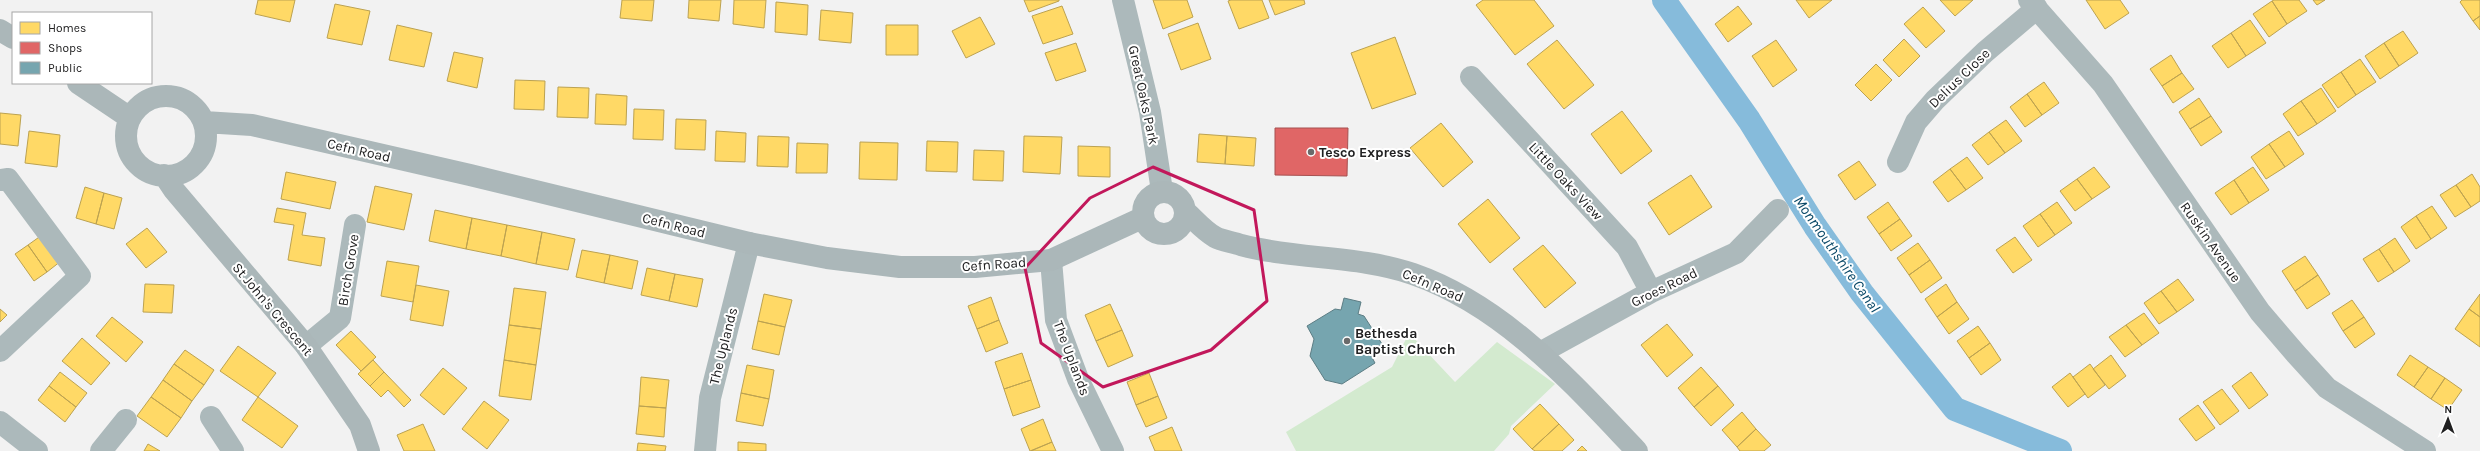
<svg xmlns="http://www.w3.org/2000/svg" width="2480" height="451" font-family="Karla,sans-serif">
<style>
.green{fill:#d3eacf}
.homes{fill:#ffd966;stroke:#bca251}
.shops{fill:#e06666;stroke:#a65151}
.public{fill:#76a5af;stroke:#5c7d84}
.lines{fill:none;stroke-linecap:round;stroke-linejoin:round}
.canal{stroke:#86bbdb;stroke-width:24}
.street{stroke:#acb9bb;stroke-width:22}
.secondary{stroke:#abb7b9;stroke-width:22}
.marked{fill:none;stroke:#c2185b;stroke-width:3;stroke-linejoin:round}
.poi-dot{fill:#6a6a6a;stroke:#fff;stroke-width:1.5}
.labels{text-anchor:middle;stroke-width:4;stroke-linejoin:round;paint-order:stroke}
.street-label{font-size:14px;fill:#202021;stroke:#fff}
.poi-label{font-size:14px;font-weight:bold;fill:#202021;stroke:#fff;text-anchor:start}
.water-label{font-size:15px;font-style:italic;fill:#0a4968;stroke:#fff}
</style>
<rect width="100%" height="100%" fill="#f2f2f2"/>
<path class="green" d="M 1409,333 L 1455,382 L 1497,342 L 1555,384 L 1511,426 L 1509,434 L 1494,451 L 1296,451 L 1286,432 L 1392,367 Z"/>
<path class="homes" d="M 258,0 L 295,0 L 290,22 L 255,14 Z
M 622,0 L 654,0 L 652,21 L 620,18 Z
M 689,0 L 721,0 L 719,21 L 688,18 Z
M 734,0 L 766,0 L 764,28 L 733,24 Z
M 1024,0 L 1059,0 L 1059,1 L 1029,12 Z
M 1153,0 L 1187,0 L 1193,17 L 1163,29 Z
M 1231,0 L 1262,0 L 1269,18 L 1239,29 L 1228,1 Z
M 1269,0 L 1304,0 L 1305,4 L 1275,15 Z
M 1483,0 L 1534,0 L 1554,26 L 1515,55 L 1476,5 Z
M 1796,0 L 1832,0 L 1809,18 Z
M 1940,0 L 1973,0 L 1955,16 Z
M 2086,0 L 2120,0 L 2129,13 L 2105,29 Z
M 2274,0 L 2299,0 L 2307,11 L 2287,24 L 2272,1 Z
M 2313,0 L 2325,0 L 2317,5 Z
M 2462,0 L 2480,0 L 2480,16 L 2473,21 L 2460,2 Z
M 2272,1 L 2287,24 L 2269,37 L 2253,14 Z
M 776,2 L 808,5 L 807,35 L 775,32 Z
M 335,4 L 370,11 L 362,45 L 327,38 Z
M 1062,6 L 1073,34 L 1043,44 L 1032,16 Z
M 1738,6 L 1752,24 L 1728,42 L 1715,24 Z
M 1923,7 L 1945,31 L 1926,48 L 1904,24 Z
M 821,10 L 853,13 L 851,43 L 819,40 Z
M 2480,16 L 2480,30 L 2473,21 Z
M 980,17 L 995,44 L 966,58 L 952,31 Z
M 2250,20 L 2266,43 L 2246,56 L 2231,33 Z
M 1198,23 L 1211,59 L 1181,70 L 1168,34 Z
M 397,25 L 432,33 L 424,67 L 389,60 Z
M 886,25 L 918,25 L 918,55 L 886,55 Z
M 2403,31 L 2418,53 L 2399,66 L 2384,43 Z
M 2231,33 L 2246,56 L 2228,68 L 2212,46 Z
M 1395,37 L 1416,94 L 1372,109 L 1351,53 Z
M 1904,39 L 1920,56 L 1899,77 L 1883,60 Z
M 1557,40 L 1594,85 L 1564,109 L 1527,64 Z
M 1776,40 L 1797,70 L 1773,87 L 1752,56 Z
M 1076,43 L 1086,71 L 1056,81 L 1045,53 Z
M 2384,43 L 2399,66 L 2380,79 L 2365,56 Z
M 454,52 L 483,58 L 477,88 L 447,81 Z
M 2171,55 L 2182,73 L 2162,86 L 2150,69 Z
M 2360,59 L 2376,82 L 2356,95 L 2341,72 Z
M 1876,64 L 1892,80 L 1871,101 L 1855,85 Z
M 2341,72 L 2356,95 L 2338,108 L 2322,85 Z
M 2182,73 L 2194,89 L 2173,103 L 2162,86 Z
M 515,80 L 545,81 L 544,110 L 514,109 Z
M 2044,82 L 2059,103 L 2042,115 L 2027,94 Z
M 558,87 L 589,88 L 588,118 L 557,117 Z
M 2321,88 L 2336,111 L 2317,124 L 2301,101 Z
M 596,94 L 627,96 L 626,125 L 595,124 Z
M 2027,94 L 2042,115 L 2025,127 L 2010,107 Z
M 2199,98 L 2211,116 L 2190,129 L 2179,112 Z
M 2301,101 L 2317,124 L 2298,136 L 2283,114 Z
M 634,109 L 664,110 L 663,140 L 633,139 Z
M 1622,111 L 1652,151 L 1621,174 L 1591,134 Z
M 0,113 L 21,115 L 18,146 L 0,144 Z
M 2211,116 L 2222,132 L 2201,146 L 2190,129 Z
M 676,119 L 706,120 L 705,150 L 675,149 Z
M 2006,120 L 2022,141 L 2005,153 L 1989,132 Z
M 1441,123 L 1473,162 L 1443,187 L 1410,148 Z
M 29,131 L 60,135 L 57,167 L 25,163 Z
M 716,131 L 746,133 L 745,162 L 715,161 Z
M 2289,131 L 2304,154 L 2285,167 L 2269,144 Z
M 1989,132 L 2005,153 L 1988,165 L 1972,145 Z
M 1199,134 L 1227,136 L 1225,164 L 1197,162 Z
M 758,136 L 789,137 L 788,167 L 757,166 Z
M 1024,136 L 1062,137 L 1060,174 L 1023,172 Z
M 1227,136 L 1256,138 L 1254,166 L 1225,164 Z
M 927,141 L 958,142 L 957,172 L 926,171 Z
M 860,142 L 898,143 L 897,180 L 859,179 Z
M 797,143 L 828,144 L 827,173 L 796,173 Z
M 2269,144 L 2285,167 L 2266,179 L 2251,157 Z
M 1078,146 L 1110,147 L 1110,177 L 1078,176 Z
M 974,150 L 1004,151 L 1003,181 L 973,180 Z
M 1967,157 L 1983,178 L 1966,190 L 1950,169 Z
M 1859,161 L 1876,185 L 1855,200 L 1838,175 Z
M 2094,167 L 2110,187 L 2092,199 L 2077,179 Z
M 2253,167 L 2269,190 L 2249,203 L 2234,180 Z
M 1950,169 L 1966,190 L 1948,202 L 1933,182 Z
M 286,172 L 336,182 L 330,209 L 281,199 Z
M 2472,174 L 2480,187 L 2480,201 L 2471,207 L 2456,185 Z
M 1691,175 L 1712,207 L 1669,235 L 1648,203 Z
M 2077,179 L 2092,199 L 2075,211 L 2060,191 Z
M 2234,180 L 2249,203 L 2231,215 L 2215,193 Z
M 2456,185 L 2471,207 L 2455,217 L 2440,195 Z
M 375,186 L 412,194 L 404,230 L 367,222 Z
M 85,187 L 104,193 L 96,224 L 76,218 Z
M 104,193 L 122,198 L 114,229 L 96,224 Z
M 1488,199 L 1520,238 L 1490,263 L 1458,224 Z
M 1888,202 L 1900,219 L 1879,234 L 1867,217 Z
M 2057,202 L 2072,223 L 2055,235 L 2040,214 Z
M 2432,206 L 2447,228 L 2431,239 L 2416,216 Z
M 277,208 L 306,213 L 302,235 L 325,238 L 321,266 L 288,260 L 294,225 L 274,222 Z
M 435,210 L 472,218 L 466,249 L 429,241 Z
M 2040,214 L 2055,235 L 2038,247 L 2023,226 Z
M 2416,216 L 2431,239 L 2416,249 L 2401,227 Z
M 472,218 L 507,225 L 501,256 L 466,249 Z
M 1900,219 L 1912,236 L 1891,251 L 1879,234 Z
M 507,225 L 542,232 L 536,264 L 501,256 Z
M 147,228 L 167,252 L 146,268 L 126,244 Z
M 542,232 L 575,239 L 568,270 L 536,264 Z
M 42,235 L 61,261 L 47,272 L 28,245 Z
M 2015,237 L 2032,260 L 2013,273 L 1996,250 Z
M 2395,238 L 2410,261 L 2394,272 L 2379,249 Z
M 1918,243 L 1930,260 L 1909,275 L 1897,258 Z
M 28,245 L 47,272 L 34,281 L 15,254 Z
M 1543,245 L 1576,283 L 1545,308 L 1513,269 Z
M 2379,249 L 2394,272 L 2378,282 L 2363,259 Z
M 582,250 L 610,255 L 604,283 L 576,277 Z
M 610,255 L 638,261 L 632,289 L 604,283 Z
M 2305,256 L 2318,275 L 2295,291 L 2282,271 Z
M 1930,260 L 1942,278 L 1921,293 L 1909,275 Z
M 387,261 L 419,266 L 413,302 L 381,296 Z
M 647,268 L 675,274 L 669,301 L 641,295 Z
M 675,274 L 703,279 L 697,307 L 669,301 Z
M 2318,275 L 2330,294 L 2307,309 L 2295,291 Z
M 2178,279 L 2194,300 L 2177,312 L 2161,291 Z
M 145,284 L 174,285 L 172,313 L 143,312 Z
M 1946,284 L 1957,302 L 1937,317 L 1925,299 Z
M 416,285 L 449,291 L 443,326 L 410,320 Z
M 514,288 L 546,292 L 541,329 L 509,325 Z
M 2161,291 L 2177,312 L 2159,324 L 2144,303 Z
M 764,294 L 792,300 L 785,327 L 758,321 Z
M 2480,294 L 2480,317 L 2469,309 Z
M 991,297 L 999,320 L 977,329 L 968,306 Z
M 2352,300 L 2364,317 L 2343,331 L 2332,313 Z
M 1957,302 L 1969,319 L 1949,334 L 1937,317 Z
M 1110,304 L 1122,330 L 1096,341 L 1085,315 Z
M 0,309 L 7,315 L 0,322 Z
M 2469,309 L 2480,317 L 2480,347 L 2455,329 Z
M 2144,313 L 2159,333 L 2142,345 L 2126,325 Z
M 112,317 L 143,342 L 126,362 L 96,336 Z
M 2364,317 L 2375,334 L 2355,348 L 2343,331 Z
M 999,320 L 1008,343 L 986,352 L 977,329 Z
M 758,321 L 785,327 L 779,355 L 752,349 Z
M 1667,324 L 1693,355 L 1667,377 L 1641,345 Z
M 509,325 L 541,329 L 536,365 L 504,360 Z
M 2126,325 L 2142,345 L 2125,357 L 2109,337 Z
M 1978,326 L 1990,343 L 1969,358 L 1957,341 Z
M 1122,330 L 1133,356 L 1108,367 L 1096,341 Z
M 351,331 L 376,357 L 361,371 L 336,345 Z
M 82,338 L 110,363 L 91,385 L 62,361 Z
M 1990,343 L 2001,360 L 1981,375 L 1969,358 Z
M 238,346 L 276,373 L 258,397 L 220,371 Z
M 185,350 L 214,370 L 204,385 L 174,364 Z
M 1022,353 L 1031,380 L 1004,389 L 995,362 Z
M 2111,355 L 2126,376 L 2109,389 L 2093,369 Z
M 2410,355 L 2428,367 L 2414,387 L 2397,375 Z
M 373,360 L 384,372 L 370,386 L 358,374 Z
M 504,360 L 536,365 L 531,400 L 499,396 Z
M 174,364 L 204,385 L 192,401 L 163,380 Z
M 2090,364 L 2105,385 L 2088,398 L 2073,377 Z
M 747,365 L 774,370 L 769,399 L 741,393 Z
M 1701,367 L 1718,386 L 1694,407 L 1678,388 Z
M 2428,367 L 2445,378 L 2431,399 L 2414,387 Z
M 443,368 L 467,388 L 444,415 L 420,395 Z
M 60,372 L 87,393 L 76,407 L 49,386 Z
M 384,372 L 411,400 L 404,407 L 388,390 L 381,397 L 370,386 Z
M 2251,372 L 2268,395 L 2249,409 L 2232,386 Z
M 1149,373 L 1158,396 L 1136,405 L 1127,382 Z
M 2070,373 L 2085,394 L 2068,407 L 2052,387 Z
M 641,377 L 669,380 L 666,408 L 639,406 Z
M 2445,378 L 2462,390 L 2448,410 L 2431,399 Z
M 163,380 L 192,401 L 181,418 L 151,397 Z
M 1031,380 L 1040,407 L 1013,416 L 1004,389 Z
M 49,386 L 76,407 L 65,422 L 38,400 Z
M 1718,386 L 1734,405 L 1711,426 L 1694,407 Z
M 2222,389 L 2239,411 L 2220,425 L 2203,402 Z
M 741,393 L 769,399 L 763,426 L 736,421 Z
M 1158,396 L 1167,418 L 1146,427 L 1136,405 Z
M 151,397 L 181,418 L 167,437 L 137,416 Z
M 258,397 L 298,426 L 282,448 L 242,420 Z
M 484,401 L 509,420 L 487,449 L 462,429 Z
M 1540,404 L 1559,424 L 1532,449 L 1513,429 Z
M 2198,405 L 2215,428 L 2196,441 L 2179,419 Z
M 639,406 L 666,408 L 664,437 L 636,434 Z
M 1742,412 L 1756,429 L 1737,447 L 1722,430 Z
M 1043,419 L 1052,442 L 1030,451 L 1021,429 Z
M 423,424 L 435,451 L 404,451 L 397,435 Z
M 1559,424 L 1574,440 L 1562,451 L 1535,451 L 1532,449 Z
M 1172,427 L 1182,451 L 1155,451 L 1149,437 Z
M 1756,429 L 1771,445 L 1764,451 L 1740,451 L 1737,447 Z
M 738,442 L 766,444 L 766,451 L 738,451 Z
M 1052,442 L 1056,451 L 1031,451 Z
M 638,443 L 666,446 L 665,451 L 637,451 Z
M 148,444 L 160,451 L 144,451 Z
M 1582,446 L 1587,451 L 1577,451 Z"/>
<path class="shops" d="M 1275,128 L 1348,128 L 1347,176 L 1275,175 Z"/>
<path class="public" d="M 1344,298 L 1361,302 L 1358,314 L 1364,316 L 1382,344 L 1369,352 L 1375,363 L 1342,384 L 1325,380 L 1310,356 L 1314,339 L 1307,326 L 1335,309 L 1341,310 Z"/>
<g class="lines">
<path class="canal" d="M 1664,0 L 1749,120 L 1815,226 L 1862,293 L 1955,409 L 2060,451"/>
<path class="street" d="M 1123,0 L 1150,112 L 1162,191
M 2029,0 L 2103,84 L 2260,312 L 2296,354 L 2327,388 L 2425,451
M 1471,77 L 1627,247 L 1651,292
M 1898,162 L 1916,122 L 1935,100 L 1985,52 L 2037,8
M 0,180 L 8,179 L 80,276 L 0,351
M 1051,260 L 1056,320 L 1078,379 L 1113,451
M 306,346 L 340,318 L 355,225
M 1540,353 L 1651,292 L 1736,253 L 1778,210
M 211,417 L 233,451
M 0,422 L 37,451
M 101,451 L 126,420
M 705,451 L 710,398 L 749,243"/>
<path class="secondary" d="M 0,30 L 13,38
M 78,83 L 130,118
M126 136a40 40 0 1 1 80 0a40 40 0 1 1-80 0Z
M 204,122 L 252,125 L 470,175 L 749,243 L 827,258 L 900,267 L 975,267 L 1051,260 L 1142,218
M 164,175 L 174,190 L 306,346 L 360,425 L 369,451
M1143 213a21 21 0 1 1 42 0a21 21 0 1 1-42 0Z
M 1185,211 C 1194,219 1204,231 1215,237 C 1222,241 1233,242 1241,245 C 1298,260 1357,255 1413,274 C 1505,306 1572,383 1637,451"/>
</g>
<path class="marked" d="M 1153,167 L 1254,210 L 1267,301 L 1211,350 L 1103,387 L 1041,343 L 1025,268 L 1090,198 Z"/>
<g class="poi-dot">
<circle cx="1311" cy="152" r="4"/>
<circle cx="1347" cy="341" r="4"/>
</g>
<g class="labels">
<g class="street-label">
<text transform="translate(1959 78) rotate(-44)" y="5">Delius Close</text>
<text transform="translate(1144 95) rotate(78)" y="5">Great Oaks Park</text>
<text transform="translate(359 150) rotate(13)" y="5">Cefn Road</text>
<text transform="translate(1566 181) rotate(47)" y="5">Little Oaks View</text>
<text transform="translate(674 225) rotate(14)" y="5">Cefn Road</text>
<text transform="translate(2211 242) rotate(55)" y="5">Ruskin Avenue</text>
<text transform="translate(994 264) rotate(-4)" y="5">Cefn Road</text>
<text transform="translate(348 270) rotate(-81)" y="5">Birch Grove</text>
<text transform="translate(1433 285) rotate(23)" y="5">Cefn Road</text>
<text transform="translate(1664 287) rotate(-26)" y="5">Groes Road</text>
<text transform="translate(273 309) rotate(50)" y="5">St John's Crescent</text>
<text transform="translate(723 346) rotate(-76)" y="5">The Uplands</text>
<text transform="translate(1072 358) rotate(69)" y="5">The Uplands</text>
</g>
<g class="poi-label">
<text x="1319" y="157">Tesco Express</text>
<text x="1355" y="338">Bethesda<tspan x="1355" dy="16">Baptist Church</tspan></text>
</g>
<g class="water-label">
<text transform="translate(1837 254) rotate(55)" y="5">Monmouthshire Canal</text>
</g>
</g>
<rect x="12" y="12" width="140" height="72" fill="#ffffff" stroke="#a6a6a6"/>
<rect x="20" y="22" width="20" height="12" fill="#ffd966" stroke="#a6a6a6"/>
<text x="48" y="32" font-size="12" fill="#202021">Homes</text>
<rect x="20" y="42" width="20" height="12" fill="#e06666" stroke="#a6a6a6"/>
<text x="48" y="52" font-size="12" fill="#202021">Shops</text>
<rect x="20" y="62" width="20" height="12" fill="#76a5af" stroke="#a6a6a6"/>
<text x="48" y="72" font-size="12" fill="#202021">Public</text>
<g transform="translate(2448 419) rotate(1)" stroke="#ffffff" stroke-width="3" paint-order="stroke">
<path d="M0-3L7 15L0 10L-7 15Z" fill="#202021"/>
<text y="-6" font-size="11" font-weight="bold" text-anchor="middle" fill="#202021">N</text>
</g>
</svg>
